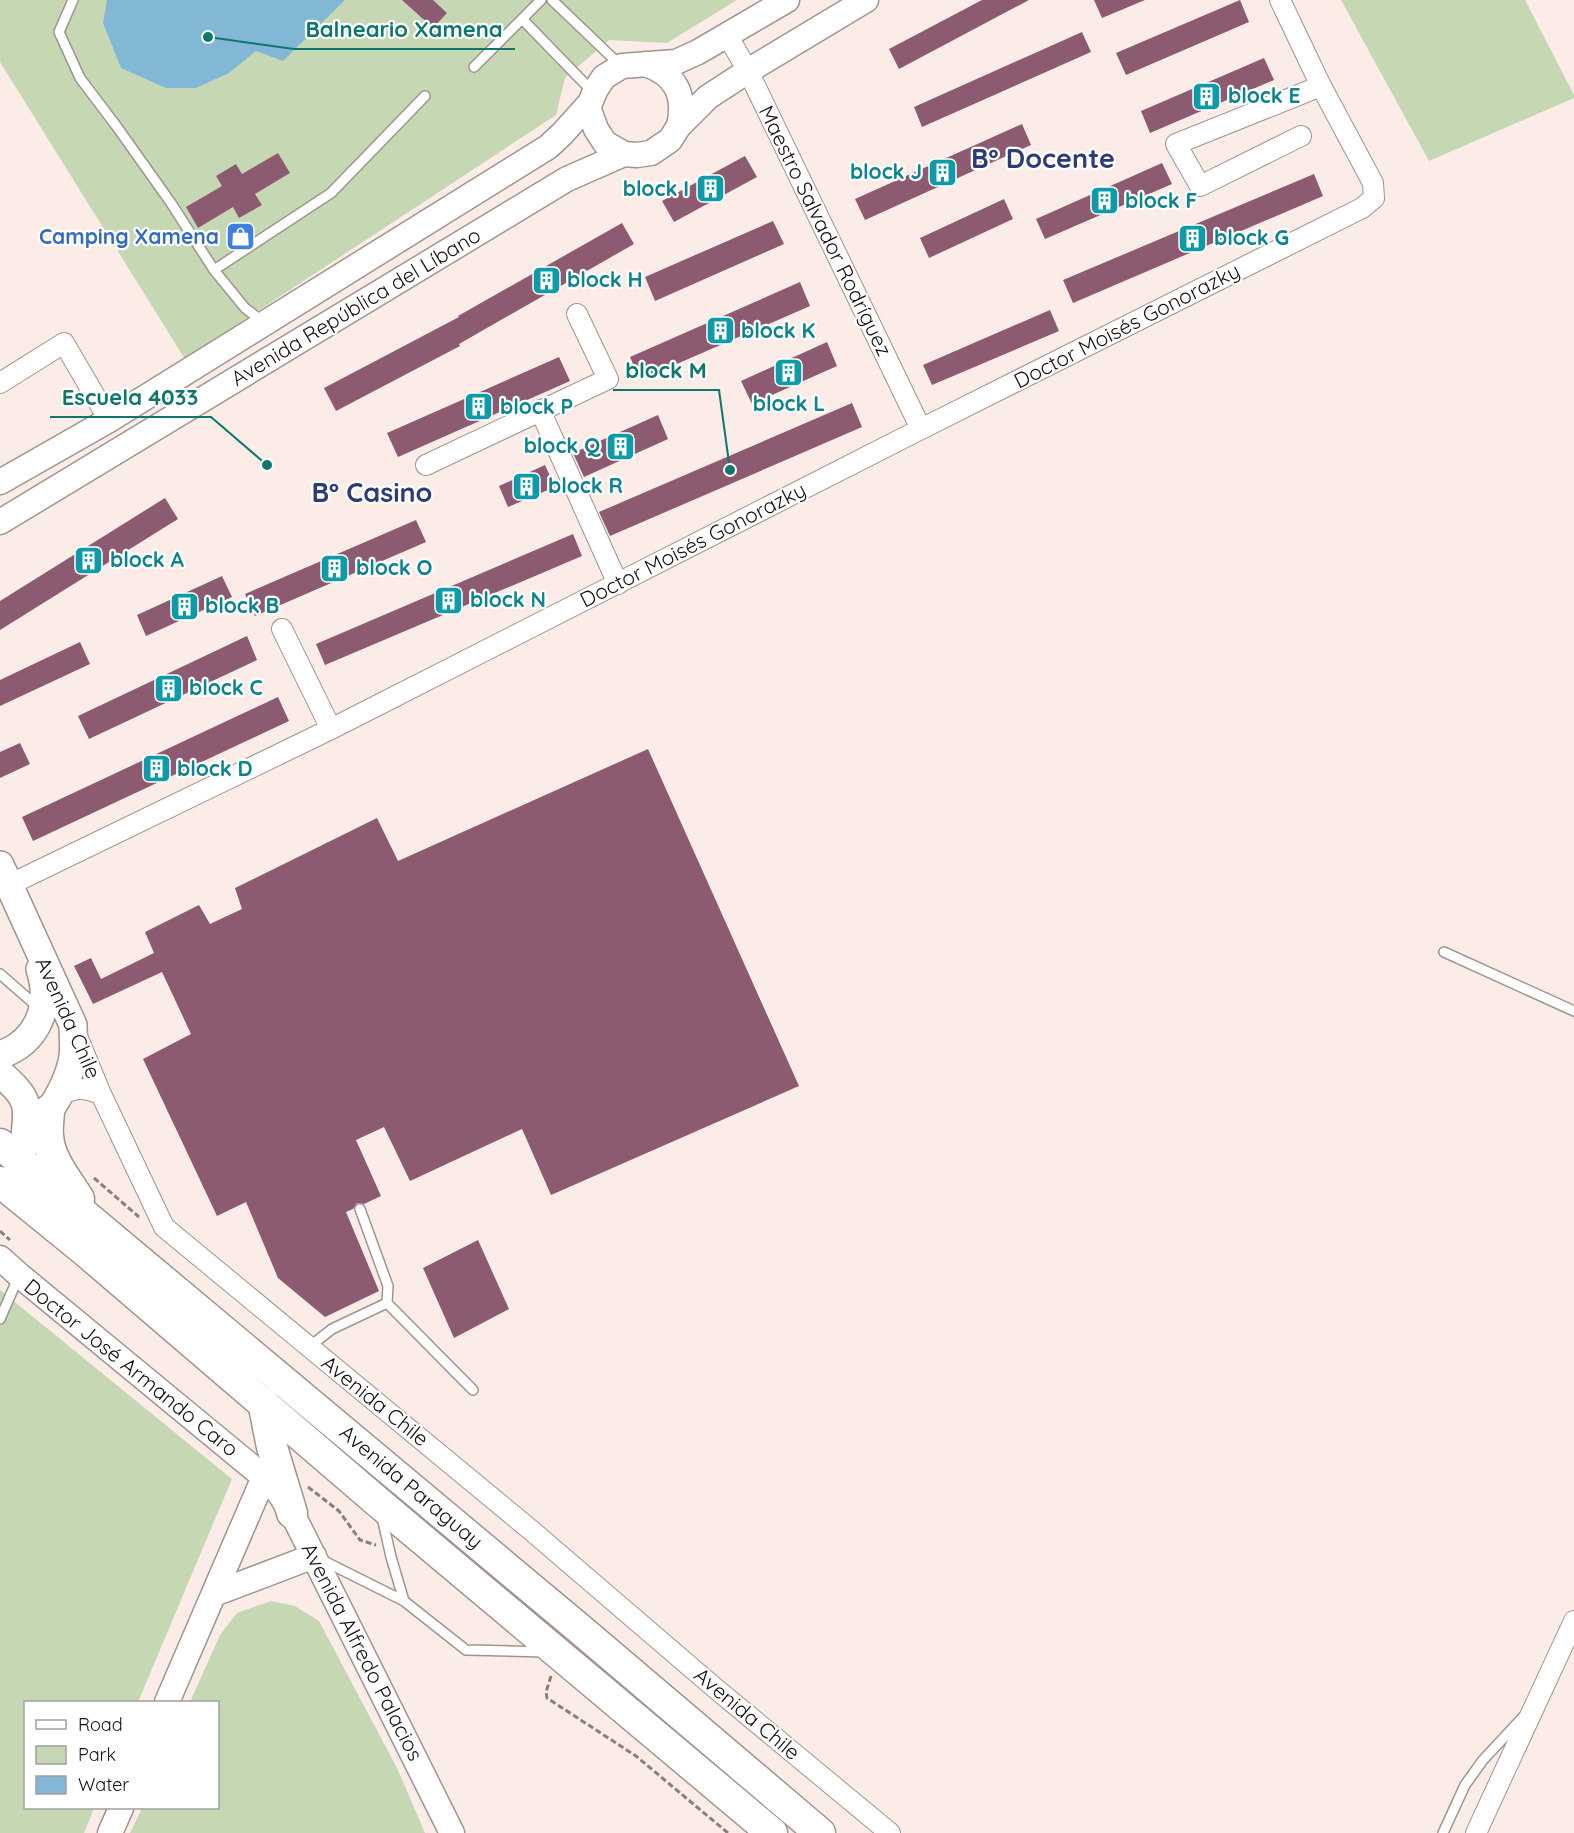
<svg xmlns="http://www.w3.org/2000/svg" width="1574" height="1833" font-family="Quicksand,sans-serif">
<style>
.green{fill:#c5d8b3}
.water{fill:#82b8d5}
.building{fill:#8c5b71}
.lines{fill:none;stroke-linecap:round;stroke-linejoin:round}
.service-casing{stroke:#a1948f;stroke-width:12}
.minor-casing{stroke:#a1948f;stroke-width:22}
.tertiary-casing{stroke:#a1948f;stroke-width:27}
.secondary-casing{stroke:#a1948f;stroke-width:30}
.primary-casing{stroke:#a1948f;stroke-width:33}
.path{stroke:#897f7c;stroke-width:3;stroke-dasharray:6 3;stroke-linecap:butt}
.service{stroke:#fff;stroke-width:9}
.minor{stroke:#fff;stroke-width:20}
.tertiary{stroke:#fff;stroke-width:24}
.secondary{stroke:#fff;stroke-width:27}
.primary{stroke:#fff;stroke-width:30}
.labels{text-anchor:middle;stroke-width:4.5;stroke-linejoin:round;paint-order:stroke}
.culture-label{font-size:21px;font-weight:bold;fill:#0d838f;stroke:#fff;text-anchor:start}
.street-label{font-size:21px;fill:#15100f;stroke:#fff}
.shop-label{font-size:21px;font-weight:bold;fill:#366cbe;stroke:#fff;text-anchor:end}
.district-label{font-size:27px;font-weight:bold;fill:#2d3c75;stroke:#fff}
.leader{fill:none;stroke:#0f766e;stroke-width:2}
.callout-dot{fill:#0f766e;stroke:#fff;stroke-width:2}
.callout-label{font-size:22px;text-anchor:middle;font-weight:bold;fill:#0f766e;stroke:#fff;stroke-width:4.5;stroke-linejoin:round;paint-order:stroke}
</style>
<rect width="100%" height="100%" fill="#fbece7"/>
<path class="green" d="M 0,0 L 737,0 L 667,43 L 609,40 L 565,78 L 556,115 L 185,359 L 0,62 Z
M 1341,0 L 1525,0 L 1574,95 L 1574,98 L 1429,161 Z
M 0,1290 L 232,1479 L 138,1702 L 26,1702 L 26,1808 L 94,1808 L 84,1833 L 0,1833 Z
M 271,1601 L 295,1606 L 319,1621 L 398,1770 L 425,1833 L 130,1833 L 142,1808 L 218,1808 L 218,1702 L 190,1702 L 220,1635 L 237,1613 Z"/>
<path class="water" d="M 107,0 L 345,0 L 283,61 L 256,51 L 229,73 L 196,88 L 166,88 L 121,68 L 103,23 Z"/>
<path class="building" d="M 402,0 L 433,0 L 447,13 L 433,28 Z
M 982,0 L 1029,0 L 899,69 L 889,49 Z
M 1094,0 L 1145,0 L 1102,18 Z
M 1240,0 L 1249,22 L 1126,75 L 1116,53 Z
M 1082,32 L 1091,52 L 922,127 L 914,107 Z
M 1264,58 L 1274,80 L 1150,133 L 1141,111 Z
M 1022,124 L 1031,145 L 865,220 L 855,199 Z
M 278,153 L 290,173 L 255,194 L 262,205 L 239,218 L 233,207 L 198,228 L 186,207 L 222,186 L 216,176 L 236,164 L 242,174 Z
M 745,156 L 757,177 L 674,222 L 662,201 Z
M 1162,163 L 1172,184 L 1045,239 L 1036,219 Z
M 1314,174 L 1323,196 L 1073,303 L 1063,280 Z
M 1004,199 L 1013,219 L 929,258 L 920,238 Z
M 773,221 L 784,244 L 655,301 L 645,277 Z
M 622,223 L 634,244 L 459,344 L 460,346 L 336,411 L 324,388 L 459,317 L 458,316 Z
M 800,282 L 810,306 L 640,380 L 630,357 Z
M 1050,310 L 1059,331 L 932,385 L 923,365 Z
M 827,342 L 837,366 L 752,404 L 741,381 Z
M 559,357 L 570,381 L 398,457 L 387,433 Z
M 852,403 L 862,427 L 610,536 L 599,512 Z
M 658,415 L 668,439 L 584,477 L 573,453 Z
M 545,465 L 555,487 L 508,507 L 499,486 Z
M 165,498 L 178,519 L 0,630 L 0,601 Z
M 416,520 L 426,542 L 255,616 L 245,594 Z
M 573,534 L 582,556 L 325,665 L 316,644 Z
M 222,576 L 232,597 L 146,636 L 137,615 Z
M 247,636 L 257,660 L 89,739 L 78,716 Z
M 80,642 L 90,664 L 0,706 L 0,680 Z
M 278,697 L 289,721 L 33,841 L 22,817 Z
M 20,743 L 30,764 L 0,778 L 0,752 Z
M 648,749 L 799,1086 L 551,1195 L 522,1129 L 410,1181 L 384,1127 L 356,1140 L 381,1196 L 364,1204 L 357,1203 L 353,1209 L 346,1212 L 379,1291 L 325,1317 L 278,1278 L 246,1202 L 217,1216 L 143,1059 L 191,1034 L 162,972 L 93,1004 L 74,966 L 91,958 L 101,979 L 154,953 L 145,932 L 199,905 L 210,924 L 242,909 L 235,888 L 377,818 L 398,861 Z
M 478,1240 L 509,1309 L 454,1338 L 423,1268 Z"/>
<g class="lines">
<defs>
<path id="service" d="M 73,0 L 59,32 L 80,78 L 117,127 L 171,203 L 214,270 L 245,308 L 263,322
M 552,0 L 620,65
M 522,19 L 593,92
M 474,67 L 541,0
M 214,270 L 331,193 L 425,96
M 1444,952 L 1574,1011
M 0,974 L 39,1008
M 387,1303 L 473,1390
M 0,1319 L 18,1278
M 309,1347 L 332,1329 L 387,1303 L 388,1286 L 360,1209
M 382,1517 L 391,1557 L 404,1601 L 466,1650 L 545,1652
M 322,1560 L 404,1601
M 1443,1833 L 1465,1785 L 1483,1760 L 1523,1717"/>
<path id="minor" d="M 727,35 L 748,71 L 921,429
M 1301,136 L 1200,186 L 1176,144 L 1321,86
M 0,383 L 64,343 L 109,420
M 540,410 L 618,584
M 426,465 L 608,379 L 577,314
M 282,629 L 331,729
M 9,885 L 331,729 L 921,429 L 1362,208 L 1374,198 L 1373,183 L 1321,86 L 1280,0
M 77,1036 L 101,1094 L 164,1227 L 532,1531 L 715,1688 L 890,1833
M 59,1096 C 76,1087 82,1087 101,1094
M 1476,1833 L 1574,1621"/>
<path id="tertiary" d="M 787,0 L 698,52 L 676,62 L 622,66 L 604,77 L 596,89 L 590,103 L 589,110 L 596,129 L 605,143 L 624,154 L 637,155 L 651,153 L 670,140 L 679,126 L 708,97 L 748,71 L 866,0
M 645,64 C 676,74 686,95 679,126
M 0,482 L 109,420 L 548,147 L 562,134 L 590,103
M 0,522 L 567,179 L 624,154
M 0,1258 L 19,1275 L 264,1477 L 279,1493 L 292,1513 L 452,1833
M 214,1594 L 314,1556
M 167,1702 L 264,1477
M 110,1833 L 121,1808"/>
<path id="secondary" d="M 0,865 L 73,1025 C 73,1037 75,1050 72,1062 C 65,1094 42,1121 24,1147
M 0,1055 C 38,1042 52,1006 40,969
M 0,1073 C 32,1101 28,1105 24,1145"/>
<path id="primary" d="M 49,1110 C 49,1118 47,1127 48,1135 C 49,1159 67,1179 79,1199
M 0,1144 L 581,1630 L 820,1833
M 0,1182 L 85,1251 L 379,1503 L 772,1833
M 263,1402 L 272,1447 L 292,1513"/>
</defs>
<use href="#service" class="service-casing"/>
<use href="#minor" class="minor-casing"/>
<use href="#tertiary" class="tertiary-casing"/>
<use href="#secondary" class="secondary-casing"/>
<use href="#primary" class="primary-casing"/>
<path class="path" d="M 94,1178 L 139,1217
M 0,1231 L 10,1240
M 308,1487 L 339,1511 L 360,1540 L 376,1545
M 551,1676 L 546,1692 L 547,1698 L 636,1756 L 728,1833"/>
<use href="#service" class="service"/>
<use href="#minor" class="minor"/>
<use href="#tertiary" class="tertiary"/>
<use href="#secondary" class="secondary"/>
<use href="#primary" class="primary"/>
</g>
<defs>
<symbol id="building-square" viewBox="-11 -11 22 22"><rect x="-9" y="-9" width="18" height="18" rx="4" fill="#0f9aa8" stroke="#fff"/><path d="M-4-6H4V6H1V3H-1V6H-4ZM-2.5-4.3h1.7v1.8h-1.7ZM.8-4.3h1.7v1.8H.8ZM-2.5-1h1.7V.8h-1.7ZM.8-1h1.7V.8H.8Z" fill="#fff"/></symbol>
<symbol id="shop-square" viewBox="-11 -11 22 22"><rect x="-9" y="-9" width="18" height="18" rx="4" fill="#3f7fe0" stroke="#fff"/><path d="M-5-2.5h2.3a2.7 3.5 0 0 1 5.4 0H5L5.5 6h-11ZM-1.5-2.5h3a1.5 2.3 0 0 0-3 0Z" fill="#fff"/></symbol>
</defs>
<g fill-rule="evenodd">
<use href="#building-square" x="1190" y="80" width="33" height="33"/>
<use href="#building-square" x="926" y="156" width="33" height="33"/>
<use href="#building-square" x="694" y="172" width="33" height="33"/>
<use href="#building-square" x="1088" y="184" width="33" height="33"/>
<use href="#shop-square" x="224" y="220" width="33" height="33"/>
<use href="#building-square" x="1176" y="222" width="33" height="33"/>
<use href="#building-square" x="530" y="264" width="33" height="33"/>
<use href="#building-square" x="704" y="314" width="33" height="33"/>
<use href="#building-square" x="772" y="356" width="33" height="33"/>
<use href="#building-square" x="462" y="390" width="33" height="33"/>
<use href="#building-square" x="604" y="430" width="33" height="33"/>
<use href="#building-square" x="510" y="470" width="33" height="33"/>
<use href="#building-square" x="72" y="544" width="33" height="33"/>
<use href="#building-square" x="318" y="552" width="33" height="33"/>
<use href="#building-square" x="432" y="584" width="33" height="33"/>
<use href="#building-square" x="168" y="590" width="33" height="33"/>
<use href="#building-square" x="152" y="672" width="33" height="33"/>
<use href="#building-square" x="140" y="752" width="33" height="33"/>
</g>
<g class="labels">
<g class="culture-label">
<text x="1228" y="103">block E</text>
<text x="922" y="179" text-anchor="end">block J</text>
<text x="689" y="196" text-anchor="end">block I</text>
<text x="1125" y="208">block F</text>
<text x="1214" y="245">block G</text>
<text x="567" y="287">block H</text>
<text x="741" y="338">block K</text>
<text x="789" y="411" text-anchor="middle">block L</text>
<text x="500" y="414">block P</text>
<text x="600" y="453" text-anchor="end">block Q</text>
<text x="548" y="493">block R</text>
<text x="110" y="567">block A</text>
<text x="356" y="575">block O</text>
<text x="470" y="607">block N</text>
<text x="205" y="613">block B</text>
<text x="189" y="695">block C</text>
<text x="177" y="776">block D</text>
</g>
<g class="street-label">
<text transform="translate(825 231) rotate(64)" y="7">Maestro Salvador Rodríguez</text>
<text transform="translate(356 307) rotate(-31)" y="7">Avenida República del Líbano</text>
<text transform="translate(1127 326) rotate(-27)" y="7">Doctor Moisés Gonorazky</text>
<text transform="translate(693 545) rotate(-27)" y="7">Doctor Moisés Gonorazky</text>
<text transform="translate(68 1018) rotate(66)" y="7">Avenida Chile</text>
<text transform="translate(131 1368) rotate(39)" y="7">Doctor José Armando Caro</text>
<text transform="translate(375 1401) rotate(39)" y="7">Avenida Chile</text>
<text transform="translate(411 1487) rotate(40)" y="7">Avenida Paraguay</text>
<text transform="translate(362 1652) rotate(63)" y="7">Avenida Alfredo Palacios</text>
<text transform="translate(747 1714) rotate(40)" y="7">Avenida Chile</text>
</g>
<g class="shop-label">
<text x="219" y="244">Camping Xamena</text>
</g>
<g class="district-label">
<text x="1043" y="168">Bº Docente</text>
<text x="372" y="502">Bº Casino</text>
</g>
</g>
<path class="leader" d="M208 37L294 49H515M730 470L719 390H613M267 465L211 417H50"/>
<g class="callout-dot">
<circle cx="208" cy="37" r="6"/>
<circle cx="730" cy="470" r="6"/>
<circle cx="267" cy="465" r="6"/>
</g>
<g class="callout-label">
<text x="404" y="37">Balneario Xamena</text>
<text x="666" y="378">block M</text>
<text x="130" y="405">Escuela 4033</text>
</g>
<rect x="24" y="1701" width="195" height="108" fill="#ffffff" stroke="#a19f9f" stroke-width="1.5"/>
<rect x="36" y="1720" width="30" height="9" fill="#ffffff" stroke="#a19f9f" stroke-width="1.5"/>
<text x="78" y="1731" font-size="18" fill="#15100f">Road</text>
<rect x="36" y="1746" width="30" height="18" fill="#c5d8b3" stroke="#a19f9f" stroke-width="1.5"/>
<text x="78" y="1761" font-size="18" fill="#15100f">Park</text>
<rect x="36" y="1776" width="30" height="18" fill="#82b8d5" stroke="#a19f9f" stroke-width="1.5"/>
<text x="78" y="1791" font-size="18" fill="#15100f">Water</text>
</svg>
